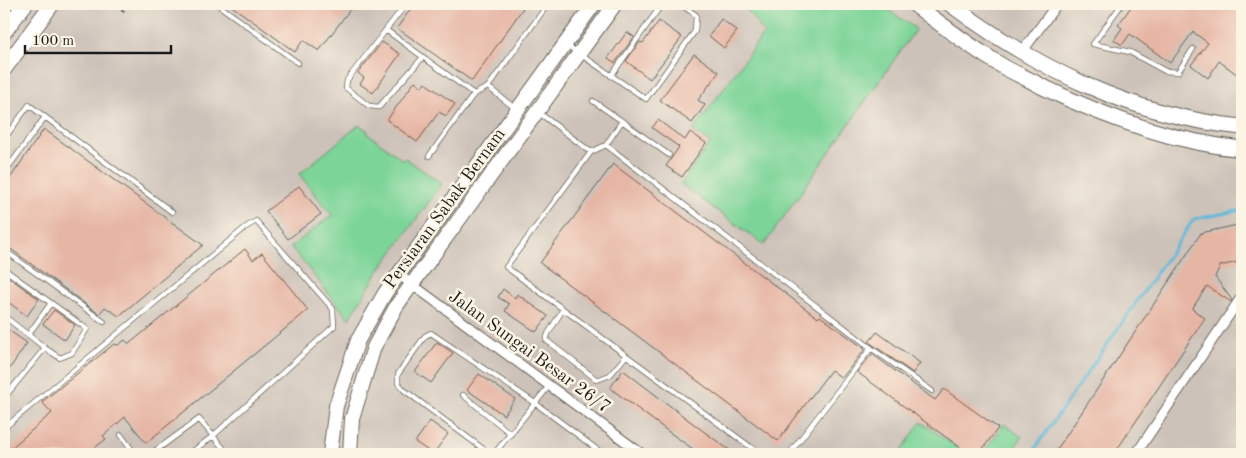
<svg xmlns="http://www.w3.org/2000/svg" width="1246" height="458" font-family="'Old Standard TT',serif">
<style>
.industrial{fill:#cdc2b9}
.green{fill:#7cd498;stroke:#4c785a}
.lines{fill:none;stroke-linecap:round;stroke-linejoin:round}
.stream{stroke:#5ab7d8;stroke-width:3}
.building{fill:#e6b5a4}
.lane-casing{stroke:#676258;stroke-width:6}
.street-casing{stroke:#676258;stroke-width:11}
.secondary-casing{stroke:#676258;stroke-width:16}
.primary-casing{stroke:#676258;stroke-width:17}
.path{stroke:#676258;stroke-width:2;stroke-dasharray:4 4;stroke-linecap:butt}
.lane{stroke:#fff;stroke-width:4.5}
.street{stroke:#fff;stroke-width:9}
.secondary{stroke:#fff;stroke-width:14}
.primary{stroke:#fff;stroke-width:15}
.labels{text-anchor:middle;stroke-width:5;stroke-linejoin:round;paint-order:stroke}
.street-label{font-size:18px;fill:#1c1c1c;stroke:#fcf5e5}
</style>
<rect width="100%" height="100%" fill="#fcf5e5"/>
<filter id="ink" filterUnits="userSpaceOnUse"><feTurbulence type="fractalNoise" baseFrequency=".02" numOctaves="2"/><feDisplacementMap in="SourceGraphic" scale="10" xChannelSelector="R" yChannelSelector="G"/><feConvolveMatrix kernelMatrix="1 2 1 2 8 2 1 2 1" color-interpolation-filters="sRGB"/></filter>
<filter id="wash" filterUnits="userSpaceOnUse"><feTurbulence type="fractalNoise" baseFrequency=".0096" numOctaves="4" result="noise"/><feDisplacementMap in="SourceGraphic" scale="20" xChannelSelector="R" yChannelSelector="G"/><feGaussianBlur stdDeviation="1.12" result="paint"/><feColorMatrix in="noise" values="0 0 0 0 0 0 0 0 0 0 0 0 0 0 0 0 0 1.4 0 .05"/><feComposite in="paint" operator="in"/></filter>
<g filter="url(#wash)">
<rect width="100%" height="100%" fill="#f1e4c6"/>
<path class="industrial" d="M 4,4 L 1242,4 L 1242,454 L 4,454 Z"/>
<path class="green" d="M 743,4 L 880,4 L 916,29 L 764,245 L 681,184 L 710,143 L 693,131 L 764,33 Z
M 359,125 L 368,131 L 367,133 L 403,160 L 405,158 L 442,184 L 378,272 L 349,319 L 291,247 L 332,215 L 299,174 Z
M 921,422 L 966,454 L 899,454 Z
M 1004,424 L 1022,437 L 1010,454 L 982,454 Z"/>
<g class="lines">
<path class="stream" d="M 1031,454 L 1194,219 L 1242,210"/>
</g>
<g id="blocks">
<path class="building" d="M 229,4 L 354,4 L 319,51 L 303,40 L 295,52 Z
M 414,4 L 517,4 L 523,8 L 472,81 L 397,28 Z
M 1133,4 L 1242,4 L 1242,78 L 1219,61 L 1208,78 L 1191,65 L 1208,43 L 1193,32 L 1170,63 L 1130,34 L 1122,45 L 1114,40 L 1122,28 L 1118,25 Z
M 721,19 L 737,31 L 724,48 L 709,36 Z
M 659,21 L 682,37 L 650,79 L 626,61 L 640,42 L 643,43 Z
M 627,32 L 634,37 L 615,63 L 608,58 Z
M 382,42 L 400,54 L 373,93 L 360,84 L 364,78 L 358,73 Z
M 694,54 L 719,72 L 698,100 L 705,105 L 692,123 L 660,100 Z
M 415,81 L 422,87 L 425,83 L 455,104 L 446,116 L 439,112 L 417,142 L 387,120 Z
M 658,120 L 685,140 L 690,132 L 706,143 L 682,177 L 666,166 L 679,147 L 652,128 Z
M 44,129 L 203,245 L 119,316 L 105,307 L 99,314 L 4,244 L 4,187 Z
M 613,164 L 818,318 L 820,316 L 865,349 L 842,378 L 831,370 L 778,441 L 540,263 Z
M 299,186 L 321,214 L 288,239 L 266,211 Z
M 1242,224 L 1242,261 L 1220,266 L 1215,277 L 1232,300 L 1231,302 L 1207,286 L 1192,309 L 1205,318 L 1114,454 L 1054,454 L 1201,233 Z
M 245,249 L 253,260 L 262,253 L 308,310 L 146,443 L 125,417 L 103,436 L 106,439 L 87,454 L 4,454 L 52,413 L 42,402 L 114,344 L 118,345 L 125,340 L 129,344 Z
M 4,274 L 39,299 L 27,316 L 4,299 Z
M 503,289 L 515,298 L 517,294 L 548,316 L 536,332 L 505,311 L 509,304 L 498,297 Z
M 54,310 L 75,325 L 65,340 L 43,324 Z
M 4,327 L 27,343 L 4,377 Z
M 877,332 L 920,363 L 913,373 L 869,342 Z
M 437,342 L 453,353 L 431,383 L 415,372 Z
M 872,354 L 935,400 L 944,389 L 998,428 L 979,454 L 969,454 L 857,372 Z
M 623,370 L 699,428 L 735,454 L 700,454 L 669,432 L 610,388 Z
M 479,374 L 515,399 L 504,415 L 467,390 Z
M 430,421 L 448,434 L 433,454 L 415,442 Z"/>
</g>
</g>
<g filter="url(#ink)">
<use href="#blocks" fill-opacity="0" stroke="#676258" stroke-width="1"/>
<g class="lines">
<defs>
<path id="lane" d="M 217,4 L 298,63
M 406,4 L 347,80 L 346,88 L 369,106 L 379,107 L 423,57 L 474,94 L 488,87 L 548,4
M 1122,4 L 1093,44 L 1130,52 L 1165,71 L 1178,72 L 1193,49
M 386,30 L 423,57
M 568,46 L 646,99 L 695,31 L 696,15 L 680,4
M 611,76 L 662,4
M 488,87 L 516,109
M 593,101 L 622,121 L 606,145
M 538,112 L 591,152 L 506,267 L 760,454
M 622,121 L 669,155
M 4,139 L 29,105 L 172,212
M 591,152 L 606,145 L 871,348 L 932,391
M 429,156 L 474,94
M 4,173 L 45,117
M 4,250 L 104,322
M 4,269 L 87,329 L 72,353 L 60,358 L 45,348 L 4,398
M 563,309 L 548,334 L 546,340 L 597,380 L 610,375 L 626,356
M 4,316 L 45,348
M 28,335 L 51,303
M 463,395 L 511,434
M 4,428 L 246,227 L 256,221 L 333,309 L 334,326 L 213,436 L 189,454
M 121,435 L 135,454
M 151,454 L 199,419 L 228,454
M 490,454 L 404,390 L 398,383 L 398,374 L 425,336 L 431,333 L 535,403 L 603,454
M 494,454 L 549,386
M 789,454 L 871,348"/>
<path id="street" d="M 1022,52 L 1057,4
M 398,274 L 642,454
M 1136,454 L 1242,296"/>
<path id="secondary" d="M 330,454 L 336,406 L 358,340 L 385,293 L 594,4
M 350,454 L 352,419 L 374,347 L 397,305 L 615,4"/>
<path id="primary" d="M 914,4 C 943,26 972,48 1004,67 C 1016,74 1029,79 1041,86 C 1104,117 1172,142 1242,149
M 950,4 C 1038,69 1132,116 1242,127
M 4,32 L 25,4
M 4,69 L 52,4"/>
</defs>
<use href="#lane" class="lane-casing"/>
<use href="#street" class="street-casing"/>
<use href="#secondary" class="secondary-casing"/>
<use href="#primary" class="primary-casing"/>
<path class="path" d="M 115,4 L 125,12"/>
<use href="#lane" class="lane"/>
<use href="#street" class="street"/>
<use href="#secondary" class="secondary"/>
<use href="#primary" class="primary"/>
</g>
</g>
<g class="labels">
<g class="street-label">
<text transform="translate(444 208) rotate(-54)" y="6">Persiaran Sabak Bernam</text>
<text transform="translate(530 351) rotate(36)" y="6">Jalan Sungai Besar 26/7</text>
</g>
</g>
<rect width="1246" height="458" fill="none" stroke="#fcf5e5" stroke-width="20"/>
<path d="M25 45v8h146v-8" fill="none" stroke="#1c1c1c" stroke-width="2.5"/>
<text x="32" y="45" font-size="15" fill="#1c1c1c" stroke="#fcf5e5" stroke-width="4" paint-order="stroke">100 m</text>
</svg>
